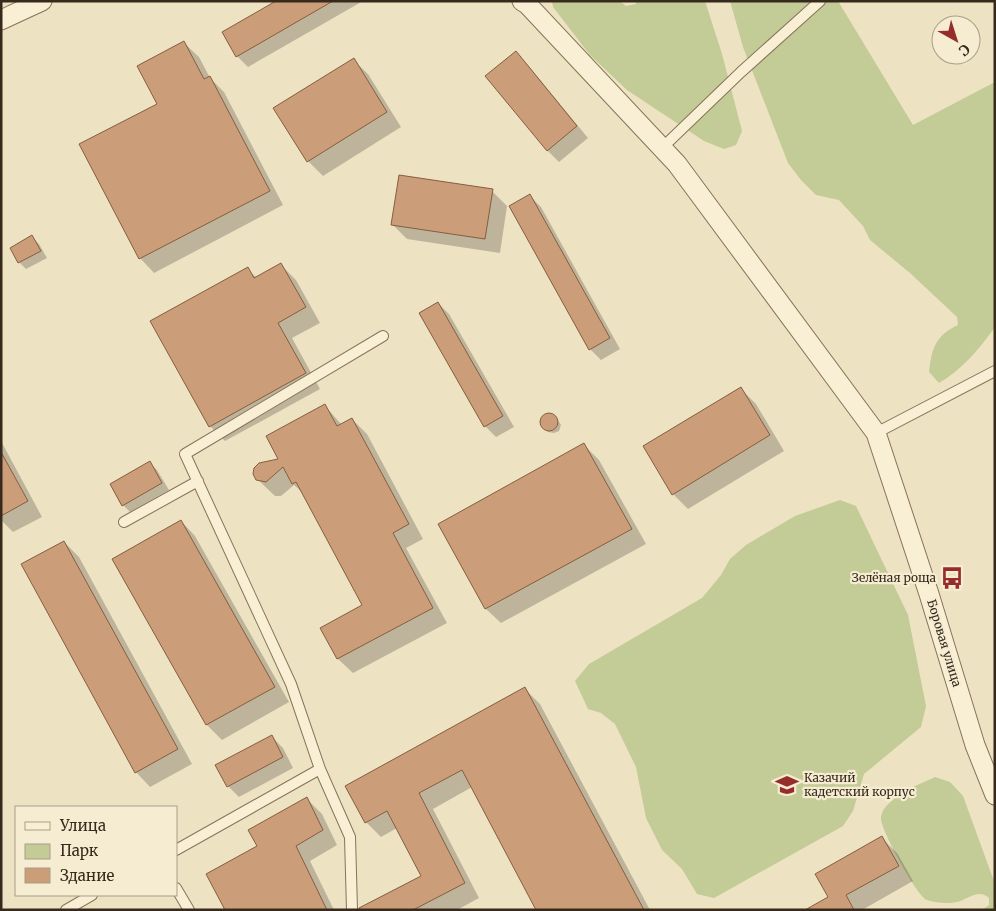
<svg xmlns="http://www.w3.org/2000/svg" width="996" height="911" font-family="Merriweather,serif">
<style>
.green{fill:#c3cb96}
.shadow{fill:#0003}
.building{fill:#cb9d78;stroke:#855e3f}
.lines{fill:none;stroke-linecap:round;stroke-linejoin:round}
.service-casing{stroke:#877359;stroke-width:12}
.minor-casing{stroke:#877359;stroke-width:21}
.service{stroke:#f8efd5;stroke-width:10}
.minor{stroke:#f8efd5;stroke-width:19}
.labels{text-anchor:middle;stroke-width:4.5;stroke-linejoin:round;paint-order:stroke}
.poi-label{font-size:12px;fill:#372a1d;stroke:#f5ecd1;text-anchor:end}
.street-label{font-size:12px;fill:#372a1d;stroke:#f5ecd1}
</style>
<rect width="100%" height="100%" fill="#ede2c2"/>
<path class="green" d="M 552,1 L 620,1 L 626,6 L 636,4 L 636,1 L 705,1 L 722,54 L 742,131 L 736,145 L 724,149 L 704,141 L 627,90 L 590,55 L 553,7 Z
M 730,1 L 838,1 L 913,125 L 995,82 L 995,327 C 979,349 962,370 939,383 L 929,372 C 932,348 935,336 958,325 L 957,317 L 910,273 L 870,240 L 863,226 L 839,200 L 816,195 L 801,180 L 788,163 L 743,47 Z
M 840,500 L 856,506 L 908,615 L 926,706 L 921,727 L 864,774 L 853,811 L 843,826 L 714,898 L 697,894 L 682,869 L 662,850 L 646,818 L 636,767 L 615,724 L 601,713 L 588,709 L 575,681 L 589,664 L 702,598 L 721,575 L 730,559 L 746,545 L 795,516 Z
M 935,777 L 950,782 L 963,796 L 995,884 L 995,910 L 982,910 L 989,905 L 989,898 C 979,888 968,899 957,902 C 948,904 936,903 927,900 C 917,896 879,827 881,817 C 884,798 920,784 935,777 Z"/>
<path class="shadow" d="M 278,1 L 363,1 L 248,67 L 237,56 Z
M 184,43 L 199,57 L 210,78 L 224,92 L 283,205 L 154,273 L 140,258 L 159,104 Z
M 516,53 L 527,64 L 588,138 L 559,162 L 548,151 L 487,76 Z
M 353,60 L 368,74 L 401,127 L 323,176 L 308,161 Z
M 492,191 L 507,206 L 500,253 L 407,239 L 392,224 Z
M 530,196 L 541,207 L 620,349 L 601,360 L 590,349 Z
M 32,237 L 39,244 L 47,258 L 26,269 L 19,262 Z
M 281,265 L 296,280 L 320,323 L 292,338 L 320,389 L 225,441 L 210,426 L 247,269 L 257,278 Z
M 438,303 L 449,314 L 514,427 L 496,437 L 485,426 Z
M 741,389 L 756,404 L 784,451 L 688,509 L 673,494 Z
M 325,406 L 342,425 L 352,419 L 367,434 L 423,539 L 406,548 L 447,623 L 353,673 L 338,659 L 322,628 L 363,606 L 303,493 L 294,485 L 281,496 L 275,496 L 255,477 L 280,459 Z
M 549,414 L 555,416 L 561,425 L 559,431 L 554,433 L 548,432 L 542,422 L 544,416 Z
M 1,441 L 42,517 L 13,532 L 1,520 Z
M 584,445 L 599,460 L 646,544 L 501,623 L 486,609 L 440,524 Z
M 150,463 L 157,470 L 169,490 L 130,512 L 123,505 Z
M 181,521 L 195,536 L 289,702 L 222,740 L 207,725 L 113,559 Z
M 64,542 L 79,557 L 192,764 L 150,787 L 136,772 Z
M 525,689 L 540,704 L 650,910 L 536,910 L 537,909 L 472,787 L 433,809 L 479,898 L 457,910 L 361,910 L 423,877 L 397,828 L 381,837 L 366,822 Z
M 271,736 L 283,748 L 293,768 L 239,797 L 228,786 Z
M 307,799 L 322,814 L 337,845 L 310,861 L 334,910 L 226,910 L 259,847 Z
M 882,838 L 897,853 L 913,881 L 862,910 L 808,910 L 830,898 Z"/>
<path class="building" d="M 276,1 L 333,1 L 236,57 L 222,32 Z
M 184,41 L 204,79 L 210,76 L 270,191 L 139,259 L 79,144 L 157,104 L 137,66 Z
M 516,51 L 577,126 L 547,151 L 485,76 Z
M 354,58 L 387,112 L 307,162 L 273,108 Z
M 399,175 L 493,189 L 485,239 L 391,225 Z
M 530,194 L 610,338 L 589,350 L 509,206 Z
M 32,235 L 41,251 L 18,263 L 10,248 Z
M 281,263 L 306,307 L 278,323 L 306,373 L 209,427 L 150,321 L 248,267 L 254,278 Z
M 438,302 L 503,416 L 484,427 L 419,313 Z
M 741,387 L 770,435 L 672,495 L 643,446 Z
M 325,404 L 337,426 L 352,418 L 409,524 L 393,533 L 433,608 L 337,659 L 320,628 L 362,605 L 296,482 L 292,484 L 283,467 L 266,482 L 256,480 L 253,474 L 254,468 L 259,463 L 278,459 L 266,436 Z
M540 422a9 9 0 1 1 18 0a9 9 0 1 1-18 0Z
M 584,443 L 632,529 L 485,609 L 438,524 Z
M 1,452 L 28,501 L 1,516 Z
M 150,461 L 162,483 L 122,506 L 110,484 Z
M 181,520 L 275,687 L 206,725 L 112,559 Z
M 64,541 L 178,749 L 135,773 L 21,564 Z
M 525,687 L 644,910 L 536,910 L 462,770 L 419,793 L 465,883 L 413,910 L 359,910 L 359,908 L 421,876 L 387,811 L 365,823 L 345,786 Z
M 272,735 L 283,757 L 227,787 L 215,765 Z
M 307,797 L 323,830 L 296,846 L 327,910 L 225,910 L 206,874 L 257,846 L 248,830 Z
M 882,836 L 899,866 L 846,895 L 854,910 L 805,910 L 828,897 L 815,874 Z"/>
<g class="lines">
<defs>
<path id="service" d="M 662,148 L 741,72 L 820,1
M 876,433 L 995,371
M 124,522 L 198,481
M 176,850 L 320,769
M 176,888 L 189,910
M 66,910 L 92,895
M 352,910 L 350,837 L 320,769 L 291,684 L 185,454 L 383,336"/>
<path id="minor" d="M 522,1 L 527,4 L 677,164 L 876,433 L 929,594 L 975,745 L 995,795
M 1,20 L 42,1"/>
</defs>
<use href="#service" class="service-casing"/>
<use href="#minor" class="minor-casing"/>
<use href="#service" class="service"/>
<use href="#minor" class="minor"/>
</g>
<defs>
<symbol id="bus-bare" viewBox="-9 -9 18 18"><path d="M-5-6H5V4H4V6H2V4H-2V6H-4V4H-5ZM-3.5-4V0h7V-4ZM-3.5 1.2v1.5H-2V1.2ZM2 1.2v1.5H3.5V1.2Z" fill="#952d2a" stroke="#f5ecd1" stroke-width="2.5" paint-order="stroke"/></symbol>
<symbol id="university-bare" viewBox="-9 -9 18 18"><path d="M0-5L7-2L0 1L-7-2ZM-4 1L0 2.5L4 1V4Q0 6-4 4Z" fill="#952d2a" stroke="#f5ecd1" stroke-width="2.5" paint-order="stroke"/></symbol>
</defs>
<g fill-rule="evenodd">
<use href="#bus-bare" x="936" y="562" width="32" height="32"/>
<use href="#university-bare" x="771" y="769" width="32" height="32"/>
</g>
<g class="labels">
<g class="poi-label">
<text x="936" y="582">Зелёная роща</text>
<text x="804" y="782" text-anchor="start">Казачий<tspan x="804" dy="14">кадетский корпус</tspan></text>
</g>
<g class="street-label">
<text transform="translate(944 643) rotate(73)" y="4">Боровая улица</text>
</g>
</g>
<rect width="996" height="911" fill="none" stroke="#372a1d" stroke-width="5"/>
<rect x="15" y="806" width="162" height="90" fill="#f5ecd1" stroke="#a99e89"/>
<rect x="25" y="822" width="25" height="8" fill="#f8efd5" stroke="#a99e89"/>
<text x="60" y="831" font-size="15" fill="#372a1d">Улица</text>
<rect x="25" y="844" width="25" height="15" fill="#c3cb96" stroke="#a99e89"/>
<text x="60" y="856" font-size="15" fill="#372a1d">Парк</text>
<rect x="25" y="868" width="25" height="15" fill="#cb9d78" stroke="#a99e89"/>
<text x="60" y="881" font-size="15" fill="#372a1d">Здание</text>
<g transform="translate(956 40) rotate(141)"><circle r="24" fill="#f5ecd1" stroke="#a99e89"/>
<path d="M0-4L9 19L0 12L-9 19Z" fill="#952d2a"/>
<text y="-8" font-size="14" font-weight="bold" text-anchor="middle" fill="#372a1d">С</text>
</g>
</svg>
